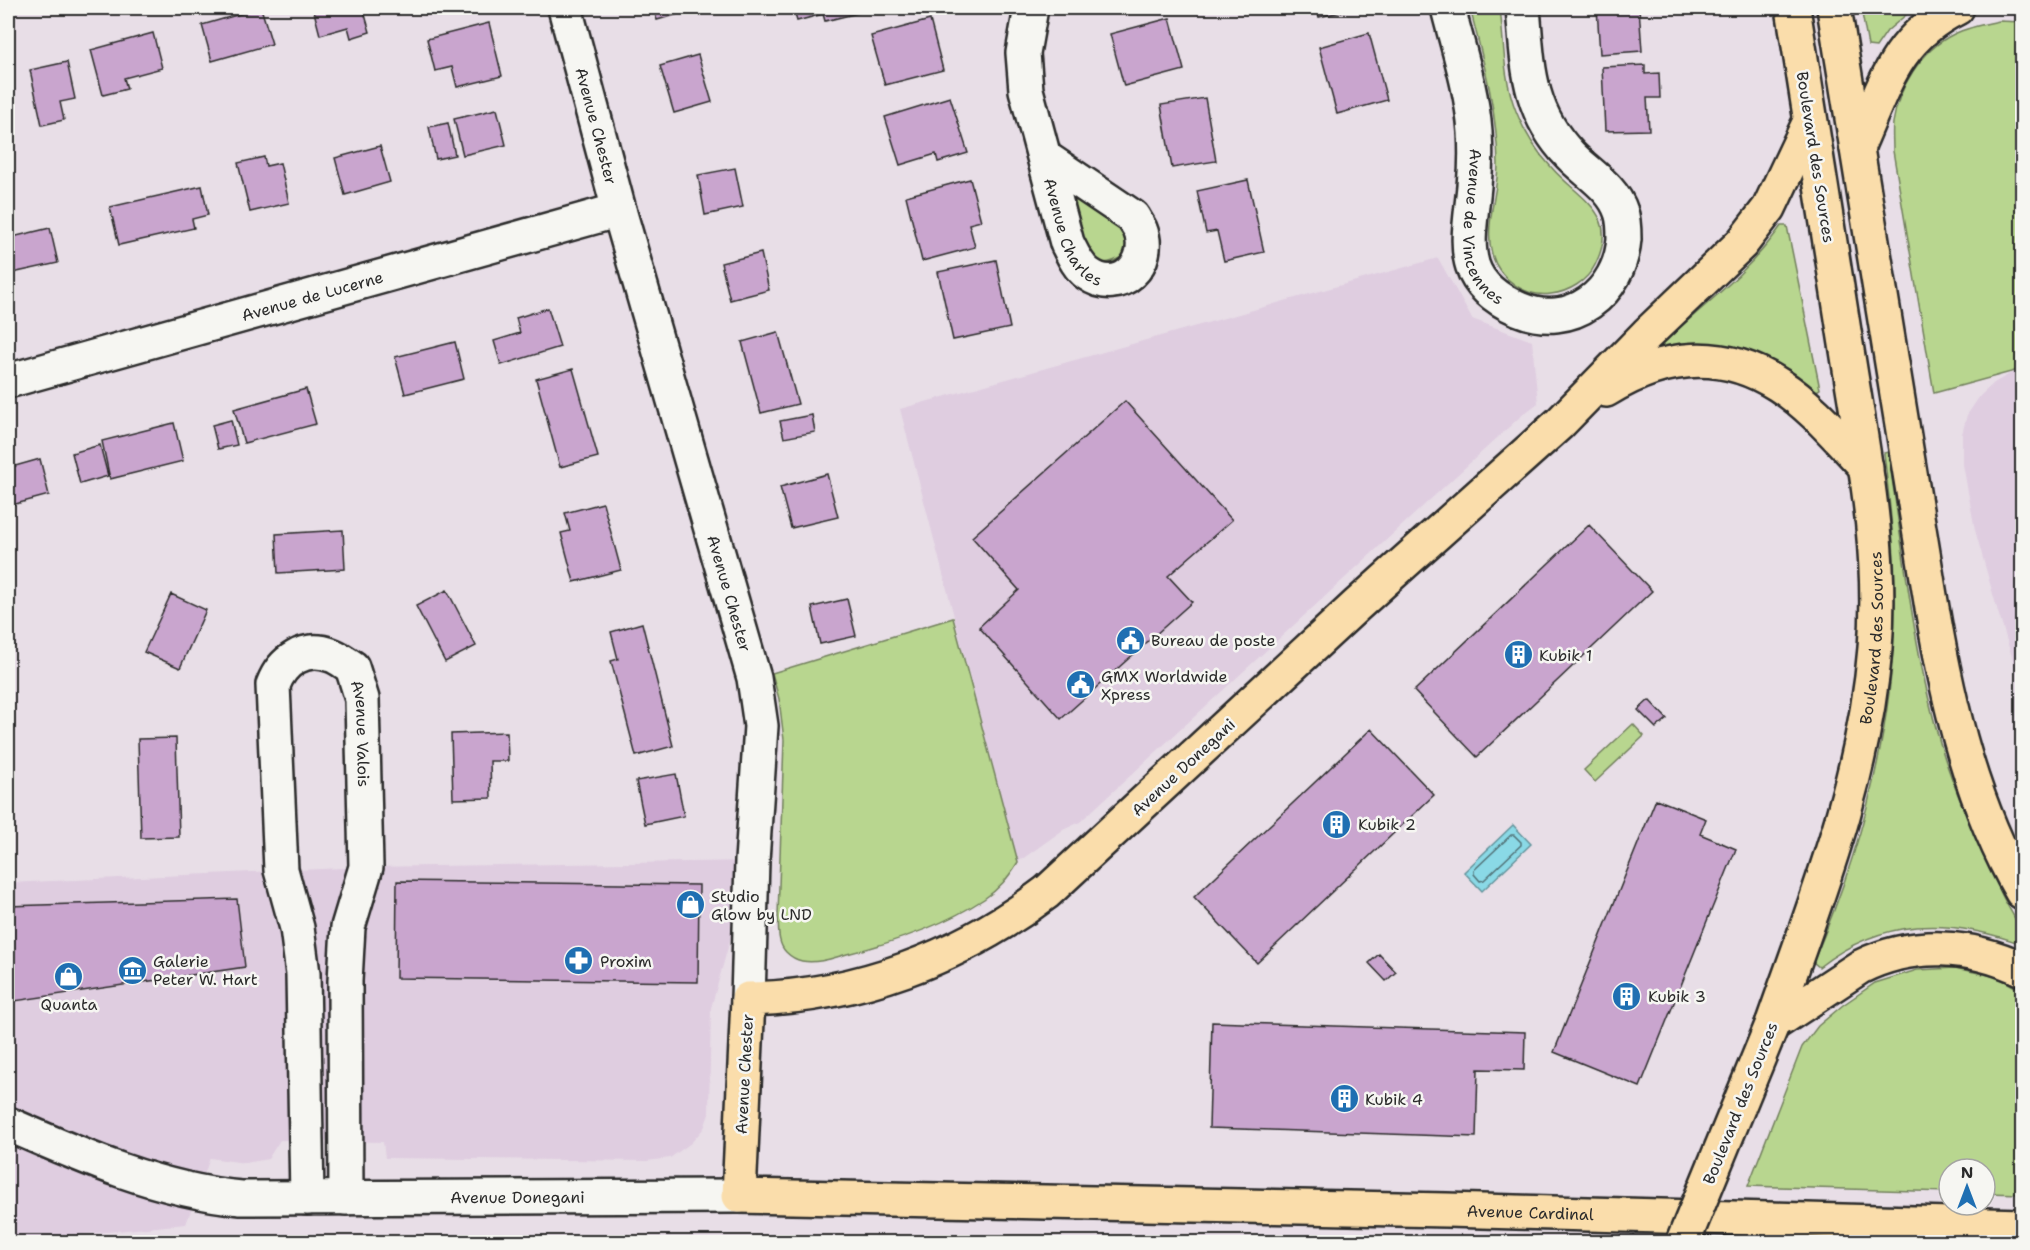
<svg xmlns="http://www.w3.org/2000/svg" width="2030" height="1250" font-family="'Shantell Sans',sans-serif">
<style>
.built{fill:#dfcde0}
.green{fill:#b8d68f;stroke:#72805d;stroke-width:1.5}
.water{fill:#8ad9e6;stroke:#64939b;stroke-width:1.5}
.lines{fill:none;stroke-linecap:round;stroke-linejoin:round}
.shore{stroke:#517176;stroke-width:1.5}
.building{fill:#c9a5ce;stroke:#2b2b2b;stroke-width:1.5}
.minor-casing{stroke:#2b2b2b;stroke-width:38}
.major-casing{stroke:#2b2b2b;stroke-width:38}
.minor{stroke:#f6f6f2;stroke-width:33}
.major{stroke:#faddab;stroke-width:33}
.major-bridge-casing{stroke:#2b2b2b;stroke-width:38;stroke-linecap:butt}
.major-bridge{stroke:#faddab;stroke-width:33}
.labels{text-anchor:middle;stroke-width:5;stroke-linejoin:round;paint-order:stroke}
.street-label{font-size:16px;fill:#2b2b2b;stroke:#f6f6f2}
.poi-label{font-size:16px;fill:#2b2b2b;stroke:#f6f6f2;text-anchor:start}
</style>
<rect width="100%" height="100%" fill="#e8dee7"/>
<filter id="ink" filterUnits="userSpaceOnUse"><feTurbulence type="fractalNoise" baseFrequency=".0167" numOctaves="2"/><feDisplacementMap in="SourceGraphic" scale="12" xChannelSelector="R" yChannelSelector="G"/><feConvolveMatrix kernelMatrix="1 2 1 2 8 2 1 2 1" color-interpolation-filters="sRGB"/></filter>
<g filter="url(#ink)">
<path class="built" d="M 1438,258 L 1472,319 L 1532,341 L 1538,403 L 1521,416 L 1080,822 L 1063,830 L 1018,862 L 900,409 Z
M 2022,369 L 2022,689 L 1998,612 L 1975,530 L 1962,459 L 1962,434 L 1967,415 L 1980,396 L 1994,383 L 2013,372 Z
M 752,861 L 711,1008 L 709,1114 L 704,1128 L 691,1143 L 670,1158 L 647,1161 L 385,1158 L 383,1142 L 280,1140 L 268,1159 L 245,1163 L 210,1158 L 186,1224 L 8,1242 L 8,883 L 366,867 Z"/>
<path class="green" d="M 1470,8 L 1500,8 C 1504,41 1503,79 1516,111 C 1524,131 1537,152 1552,168 C 1580,200 1621,213 1595,265 C 1587,281 1569,292 1551,294 C 1526,298 1499,279 1492,254 C 1484,226 1498,193 1498,164 C 1497,110 1483,59 1470,8 Z
M 1861,8 L 1914,8 L 1887,31 L 1876,47 L 1868,46 Z
M 1999,21 L 2022,22 L 2022,369 L 1934,393 L 1893,151 C 1893,142 1892,132 1893,123 C 1898,88 1921,50 1954,34 C 1968,27 1984,24 1999,21 Z
M 1074,197 L 1101,215 L 1121,221 L 1129,244 L 1123,256 C 1083,282 1078,227 1070,200 Z
M 1781,226 L 1787,226 L 1820,389 L 1815,392 C 1768,353 1724,336 1662,349 L 1661,344 C 1702,307 1749,272 1781,226 Z
M 1888,452 C 1904,553 1914,659 1944,756 C 1959,803 1982,849 2002,895 C 2010,912 2022,924 2022,944 C 1949,918 1883,917 1819,967 L 1813,962 C 1862,849 1893,731 1895,608 C 1896,556 1890,505 1884,453 Z
M 953,618 L 1018,862 C 1008,878 999,889 984,899 C 943,926 895,942 847,954 C 833,958 817,964 802,961 C 797,960 790,956 786,952 C 777,943 779,928 778,916 L 784,740 L 779,699 L 772,673 Z
M 1633,724 L 1644,736 L 1595,782 L 1584,770 Z
M 1955,968 L 1998,977 L 2022,991 L 2022,1194 L 1985,1193 L 1985,1169 L 1949,1169 L 1949,1192 L 1748,1186 L 1802,1047 L 1818,1026 L 1843,1005 L 1875,983 L 1917,970 Z"/>
<path class="water" d="M 1513,825 L 1531,844 L 1482,891 L 1464,872 Z"/>
<g class="lines">
<path class="shore" d="M 1511,835 L 1514,835 L 1521,842 L 1521,845 L 1484,880 L 1480,881 L 1474,874 L 1474,870 Z"/>
</g>
<path class="building" d="M 261,8 L 272,44 L 212,61 L 202,25 Z
M 313,8 L 363,8 L 370,32 L 351,38 L 348,27 L 320,35 Z
M 653,8 L 692,8 L 693,10 L 657,20 Z
M 793,8 L 856,8 L 858,13 L 825,21 L 823,14 L 797,21 Z
M 1316,8 L 1357,8 L 1319,17 Z
M 1597,8 L 1639,8 L 1642,51 L 1600,54 Z
M 1170,18 L 1184,70 L 1124,86 L 1110,34 Z
M 930,20 L 943,70 L 885,85 L 871,36 Z
M 489,23 L 502,76 L 457,87 L 452,67 L 435,71 L 427,39 Z
M 153,33 L 162,68 L 124,78 L 127,89 L 103,95 L 91,50 Z
M 1369,33 L 1387,100 L 1337,114 L 1319,47 Z
M 698,55 L 712,102 L 674,113 L 660,66 Z
M 67,62 L 75,99 L 60,102 L 64,120 L 42,125 L 30,70 Z
M 1645,65 L 1645,74 L 1659,73 L 1660,98 L 1647,98 L 1649,130 L 1605,131 L 1602,67 Z
M 950,97 L 968,153 L 938,162 L 936,154 L 900,165 L 885,117 Z
M 1205,98 L 1216,161 L 1172,168 L 1161,105 Z
M 497,109 L 506,145 L 463,155 L 454,119 Z
M 448,123 L 455,155 L 436,159 L 429,127 Z
M 380,146 L 390,182 L 345,195 L 335,158 Z
M 264,157 L 266,166 L 280,163 L 289,203 L 250,212 L 238,163 Z
M 735,168 L 743,207 L 705,215 L 698,175 Z
M 970,179 L 981,221 L 969,224 L 975,247 L 922,261 L 906,196 Z
M 1248,180 L 1264,252 L 1224,261 L 1217,231 L 1206,233 L 1197,191 Z
M 202,186 L 208,215 L 192,219 L 194,228 L 119,245 L 110,207 Z
M 50,228 L 58,263 L 8,274 L 8,238 Z
M 761,253 L 769,290 L 730,300 L 721,263 Z
M 996,260 L 1010,328 L 953,340 L 938,272 Z
M 548,308 L 560,347 L 501,365 L 494,341 L 520,333 L 516,318 Z
M 778,332 L 798,404 L 761,413 L 742,342 Z
M 455,342 L 464,379 L 405,394 L 395,357 Z
M 573,369 L 598,457 L 560,467 L 536,379 Z
M 306,389 L 316,424 L 244,443 L 234,409 Z
M 1125,401 L 1232,520 L 1168,576 L 1192,602 L 1061,719 L 979,627 L 1019,590 L 972,537 Z
M 812,415 L 815,432 L 784,438 L 780,421 Z
M 231,420 L 237,445 L 218,449 L 212,425 Z
M 174,423 L 183,461 L 110,479 L 102,441 Z
M 100,445 L 108,476 L 80,484 L 72,453 Z
M 40,459 L 49,495 L 8,506 L 8,468 Z
M 827,474 L 838,517 L 791,528 L 780,487 Z
M 603,503 L 621,570 L 574,582 L 561,533 L 570,531 L 565,513 Z
M 1589,525 L 1652,591 L 1477,757 L 1414,691 Z
M 343,530 L 345,569 L 278,573 L 276,534 Z
M 447,590 L 476,646 L 445,662 L 416,606 Z
M 171,594 L 206,610 L 180,668 L 144,652 Z
M 847,599 L 856,636 L 820,644 L 812,607 Z
M 642,623 L 673,746 L 636,756 L 611,661 L 618,659 L 611,632 Z
M 1649,700 L 1667,719 L 1656,728 L 1638,710 Z
M 1371,729 L 1434,795 L 1257,963 L 1194,897 Z
M 507,732 L 508,761 L 490,761 L 491,798 L 453,799 L 451,734 Z
M 176,738 L 179,837 L 141,838 L 138,739 Z
M 676,774 L 684,816 L 645,824 L 636,781 Z
M 1656,799 L 1706,819 L 1700,834 L 1736,849 L 1640,1087 L 1554,1052 Z
M 397,881 L 699,885 L 698,982 L 396,978 Z
M 237,899 L 245,967 L 8,1002 L 8,906 Z
M 1379,954 L 1396,972 L 1386,981 L 1369,963 Z
M 1212,1022 L 1525,1032 L 1524,1070 L 1478,1069 L 1476,1137 L 1209,1128 Z"/>
<g class="lines">
<defs>
<g id="minor">
<path id="s1" d="M 565,8 L 619,210 L 754,678 L 761,726 L 752,861 L 748,999"/>
<path id="s2" d="M 1031,8 L 1023,53 L 1026,90 L 1067,243 C 1072,253 1078,267 1088,274 C 1120,297 1154,262 1140,229 C 1138,225 1135,221 1133,217 L 1044,157"/>
<path id="s3" d="M 1448,8 C 1458,48 1472,90 1475,132 C 1476,149 1476,168 1474,186 C 1469,242 1455,281 1519,309 C 1571,331 1620,293 1624,239 C 1624,230 1624,220 1621,212 C 1613,187 1587,173 1570,155 C 1527,110 1528,65 1523,8"/>
<path id="s4" d="M 8,381 L 619,210"/>
<path id="s5" d="M 8,1124 C 83,1157 158,1190 241,1198 L 739,1196"/>
<path id="s6" d="M 307,1198 L 303,974 L 297,928 L 281,870 L 273,685 C 282,661 305,645 331,655 C 338,657 345,663 352,667 L 362,699 L 366,867 L 348,927 L 345,981 L 346,1198"/>
</g>
<g id="major">
<path d="M 1834,8 L 1932,608 C 1949,707 1972,805 2022,892"/>
<path id="s7" d="M 1810,121 L 1769,208 L 1742,243 L 1647,334 L 1559,424 L 1357,605 L 1047,892 C 960,958 856,997 748,999 L 739,1196 L 1447,1210 L 2022,1226"/>
<path d="M 1857,148 C 1884,88 1894,39 1957,8"/>
<path d="M 1606,390 C 1662,355 1722,348 1779,385 C 1812,406 1839,439 1866,467"/>
<path id="s8" d="M 1772,1025 C 1816,900 1864,782 1875,648 C 1883,553 1864,457 1849,363 C 1831,245 1811,126 1793,8"/>
<path d="M 1772,1025 L 1860,967 C 1913,941 1970,944 2022,969"/>
</g>
</defs>
<use href="#minor" class="minor-casing"/>
<use href="#major" class="major-casing"/>
<use href="#minor" class="minor"/>
<use href="#major" class="major"/>
<defs>
<path id="major-bridge" d="M 1683,1242 L 1772,1025"/>
</defs>
<use href="#major-bridge" class="major-bridge-casing"/>
<use href="#major-bridge" class="major-bridge"/>
</g>
</g>
<defs>
<symbol id="civic-disc" viewBox="-11 -11 22 22"><circle r="9.5" fill="#1f6fb2" stroke="#f6f6f2"/><path d="M-.6-6.5H3V-4.5H.6V-3L4-1V1h2V6H-6V1h2V-1L-.6-3ZM-1.2 2.5V6h2.4V2.5Z" fill="#fff"/></symbol>
<symbol id="building-disc" viewBox="-11 -11 22 22"><circle r="9.5" fill="#1f6fb2" stroke="#f6f6f2"/><path d="M-4-6H4V6H1V3H-1V6H-4ZM-2.5-4.3h1.7v1.8h-1.7ZM.8-4.3h1.7v1.8H.8ZM-2.5-1h1.7V.8h-1.7ZM.8-1h1.7V.8H.8Z" fill="#fff"/></symbol>
<symbol id="shop-disc" viewBox="-11 -11 22 22"><circle r="9.5" fill="#1f6fb2" stroke="#f6f6f2"/><path d="M-5-2.5h2.3a2.7 3.5 0 0 1 5.4 0H5L5.5 6h-11ZM-1.5-2.5h3a1.5 2.3 0 0 0-3 0Z" fill="#fff"/></symbol>
<symbol id="pharmacy-disc" viewBox="-11 -11 22 22"><circle r="9.5" fill="#1f6fb2" stroke="#f6f6f2"/><path d="M-2-6h4v4h4v4h-4v4h-4v-4h-4v-4h4Z" fill="#fff"/></symbol>
<symbol id="museum-disc" viewBox="-11 -11 22 22"><circle r="9.5" fill="#1f6fb2" stroke="#f6f6f2"/><path d="M0-6L6-3V-2H-6V-3ZM-5-1h2V3h-2ZM-1-1h2V3h-2ZM3-1h2V3H3ZM-6 4H6V6H-6Z" fill="#fff"/></symbol>
</defs>
<g fill-rule="evenodd">
<use href="#civic-disc" x="1114" y="624" width="33" height="33"/>
<use href="#building-disc" x="1502" y="638" width="33" height="33"/>
<use href="#civic-disc" x="1064" y="668" width="33" height="33"/>
<use href="#building-disc" x="1320" y="808" width="33" height="33"/>
<use href="#shop-disc" x="674" y="888" width="33" height="33"/>
<use href="#pharmacy-disc" x="562" y="944" width="33" height="33"/>
<use href="#museum-disc" x="116" y="954" width="33" height="33"/>
<use href="#shop-disc" x="52" y="960" width="33" height="33"/>
<use href="#building-disc" x="1610" y="980" width="33" height="33"/>
<use href="#building-disc" x="1328" y="1082" width="33" height="33"/>
</g>
<g class="labels">
<g class="street-label">
<text dy="6" stroke="none"><textPath href="#s1" startOffset="122">Avenue Chester</textPath></text>
<text transform="translate(1816 157) rotate(81)" y="6">Boulevard des Sources</text>
<text dy="6" stroke="none"><textPath href="#s3" startOffset="226">Avenue de Vincennes</textPath></text>
<text dy="6" stroke="none"><textPath href="#s2" startOffset="234">Avenue Charles</textPath></text>
<text dy="6" stroke="none"><textPath href="#s4" startOffset="316">Avenue de Lucerne</textPath></text>
<text dy="6" stroke="none"><textPath href="#s1" startOffset="608">Avenue Chester</textPath></text>
<text dy="6" stroke="none"><textPath href="#s8" startOffset="402">Boulevard des Sources</textPath></text>
<text dy="6" stroke="none"><textPath href="#s6" startOffset="681">Avenue Valois</textPath></text>
<text transform="translate(1183 767) rotate(-43)" y="6">Avenue Donegani</text>
<text transform="translate(744 1074) rotate(-87)" y="6">Avenue Chester</text>
<text transform="translate(1740 1103) rotate(-68)" y="6">Boulevard des Sources</text>
<text dy="6" stroke="none"><textPath href="#s5" startOffset="522">Avenue Donegani</textPath></text>
<text dy="6" stroke="none"><textPath href="#s7" startOffset="2403">Avenue Cardinal</textPath></text>
</g>
<g class="poi-label">
<text x="1151" y="646">Bureau de poste</text>
<text x="1539" y="661">Kubik 1</text>
<text x="1101" y="682">GMX Worldwide<tspan x="1101" dy="18">Xpress</tspan></text>
<text x="1358" y="830">Kubik 2</text>
<text x="711" y="902">Studio<tspan x="711" dy="18">Glow by LND</tspan></text>
<text x="153" y="967">Galerie<tspan x="153" dy="18">Peter W. Hart</tspan></text>
<text x="600" y="967">Proxim</text>
<text x="1648" y="1002">Kubik 3</text>
<text x="69" y="1010" text-anchor="middle">Quanta</text>
<text x="1365" y="1105">Kubik 4</text>
</g>
</g>
<rect width="2030" height="1250" fill="none" stroke="#f6f6f2" stroke-width="30"/>
<rect x="15" y="15" width="2000" height="1220" fill="none" stroke="#2b2b2b" stroke-width="2" filter="url(#ink)"/>
<g transform="translate(1967 1187)"><circle r="28" fill="#f6f6f2" stroke="#a5a5a2" stroke-width="1.5"/>
<path d="M0-4.5L10 22L0 15L-10 22Z" fill="#1f6fb2"/>
<text y="-9" font-size="16" font-weight="bold" text-anchor="middle" fill="#2b2b2b">N</text>
</g>
</svg>
